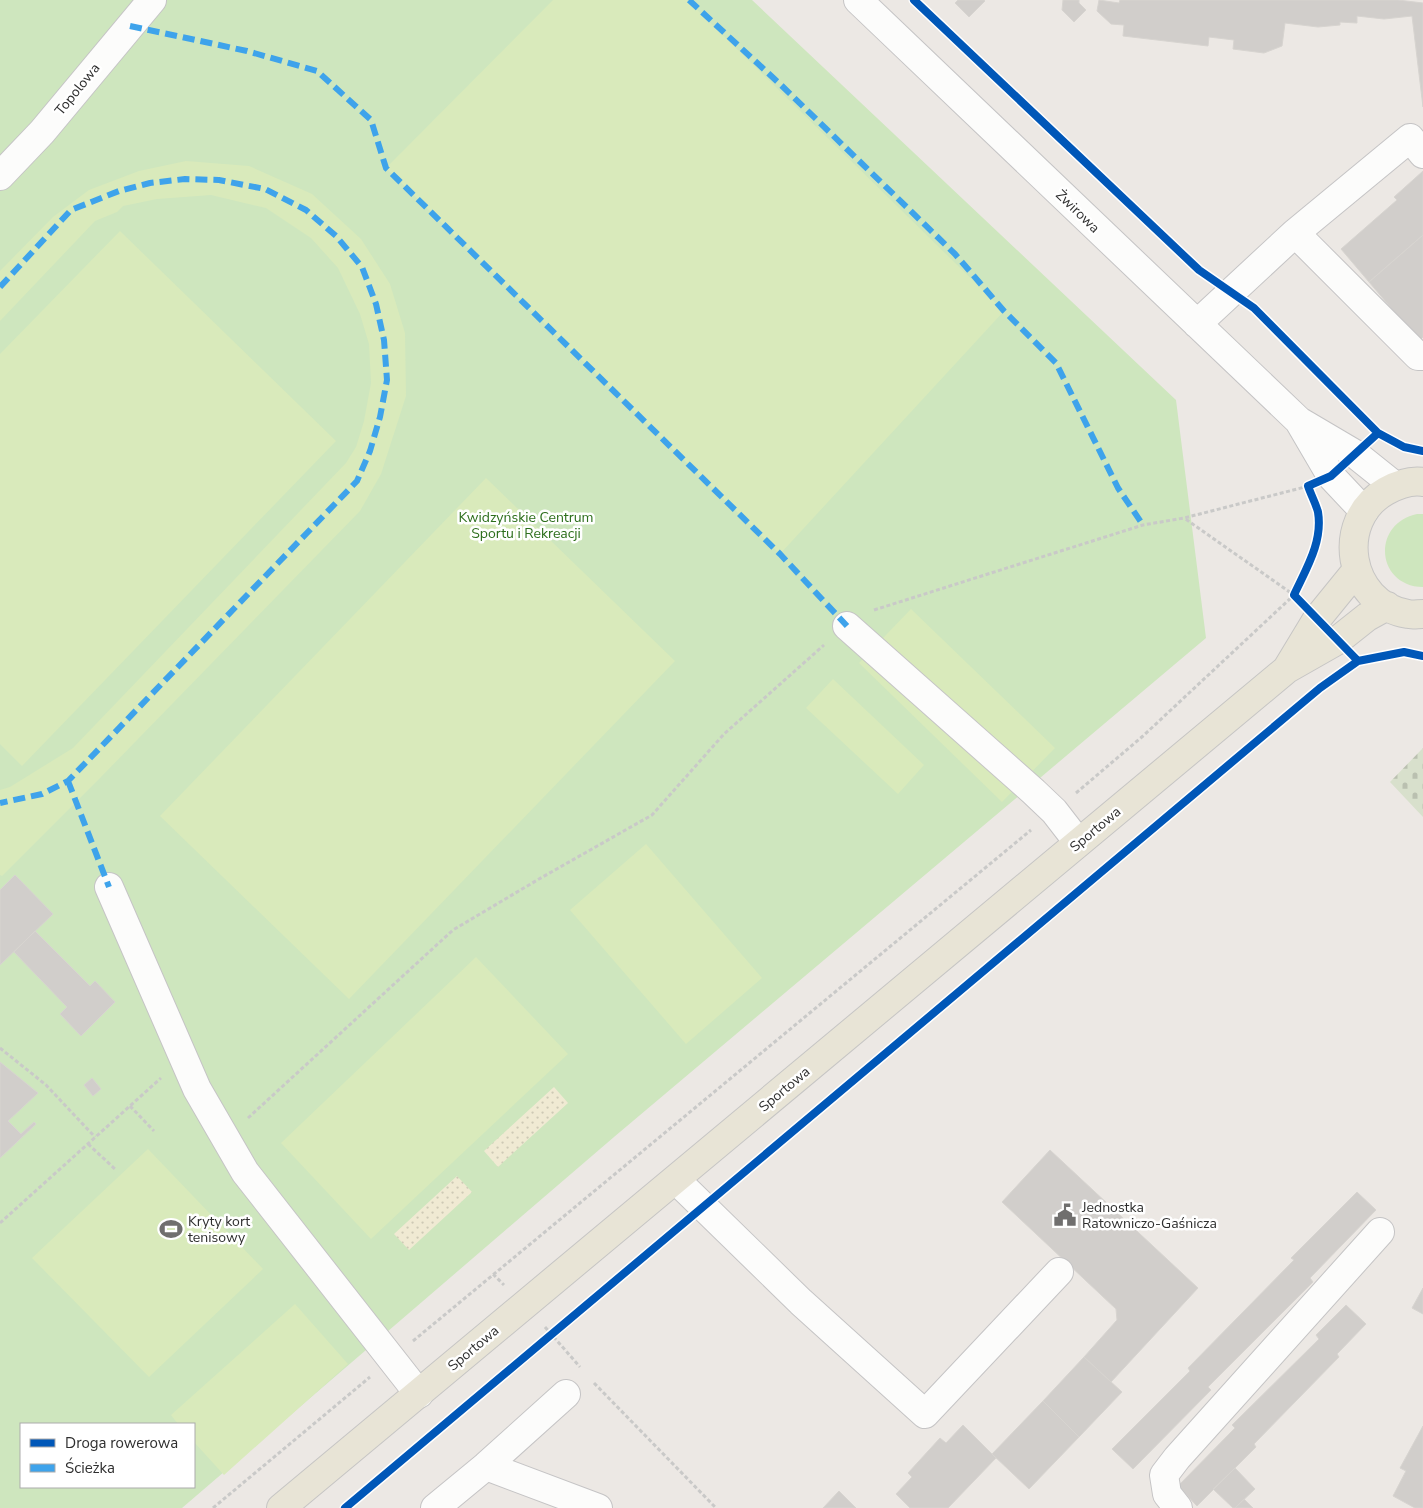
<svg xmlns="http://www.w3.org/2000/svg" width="1423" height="1508" font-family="'Nunito Sans',sans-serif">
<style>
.green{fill:#cee6be;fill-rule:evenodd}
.sand{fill:url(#sand-dots)}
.cemetery{fill:url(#cemetery-stones)}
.pitch{fill:#d9eabb}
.building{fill:#d1cecb;stroke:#d7d4d0}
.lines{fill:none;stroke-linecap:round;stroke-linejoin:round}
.minor-casing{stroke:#c5c4c5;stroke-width:30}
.major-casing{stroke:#c6c5c4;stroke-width:30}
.path{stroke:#c9c9c8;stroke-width:3;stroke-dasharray:4 2.5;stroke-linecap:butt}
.minor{stroke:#fcfcfb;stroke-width:28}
.major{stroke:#e8e4d6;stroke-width:28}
.quiet{stroke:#3ea3eb;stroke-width:6;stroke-dasharray:12 6;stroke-linecap:butt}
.cycleway-casing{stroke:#fff;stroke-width:11}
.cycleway{stroke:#0057b8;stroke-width:8}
.labels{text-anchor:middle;stroke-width:5;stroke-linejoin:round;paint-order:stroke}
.street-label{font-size:14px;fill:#2e2e2e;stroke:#fff}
.park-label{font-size:14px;fill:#2c6e1b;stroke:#fff}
.poi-label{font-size:14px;fill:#2e2e2e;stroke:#fff;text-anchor:start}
</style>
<defs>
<pattern id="sand-dots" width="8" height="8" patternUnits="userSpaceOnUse" patternTransform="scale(1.25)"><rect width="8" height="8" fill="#f0ead3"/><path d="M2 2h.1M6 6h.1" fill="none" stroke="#cec9b5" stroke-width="1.8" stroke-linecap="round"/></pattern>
<pattern id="cemetery-stones" width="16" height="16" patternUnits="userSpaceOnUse" patternTransform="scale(1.25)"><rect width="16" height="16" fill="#d8e0cc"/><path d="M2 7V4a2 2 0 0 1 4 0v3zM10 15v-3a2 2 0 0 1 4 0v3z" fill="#bac0b0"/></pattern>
</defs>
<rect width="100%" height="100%" fill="#ece8e4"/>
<path class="green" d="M 0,0 L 752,0 L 1176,400 L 1206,638 L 614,1137 L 182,1508 L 0,1508 ZM 21,1424 L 194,1424 L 194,1487 L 21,1487 Z
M 1417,514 L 1423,514 L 1423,587 C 1376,586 1371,524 1417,514 Z"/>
<path class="sand" d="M 554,1087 L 568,1103 L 498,1167 L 484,1151 Z
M 457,1176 L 472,1192 L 409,1250 L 394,1234 Z"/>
<path class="cemetery" d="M 1423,748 L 1423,817 L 1390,782 Z"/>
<path class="pitch" d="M 553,0 L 687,0 L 1004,311 L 780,554 L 386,168 Z
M 186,161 L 249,166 L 312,194 L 361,239 L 390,284 L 405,333 L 406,396 L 381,474 L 360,511 L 101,777 L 2,876 L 0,875 L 0,790 L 10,787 L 73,748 L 346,463 L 356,447 L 364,421 L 371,383 L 369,344 L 360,314 L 338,268 L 311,238 L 266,208 L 211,195 L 157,199 L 123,206 L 117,212 L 95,221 L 0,321 L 0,271 L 53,217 L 89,190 L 139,171 Z
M 120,231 L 336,441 L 22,766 L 0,744 L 0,354 Z
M 486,478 L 675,661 L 349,999 L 160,816 Z
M 911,609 L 1055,748 L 1002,802 L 859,663 Z
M 833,679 L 924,765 L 898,794 L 806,708 Z
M 646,844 L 762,978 L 686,1044 L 570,910 Z
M 476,957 L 568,1054 L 371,1239 L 281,1143 Z
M 148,1149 L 263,1269 L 149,1377 L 32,1258 Z
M 295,1304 L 348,1364 L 224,1475 L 194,1442 L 194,1424 L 178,1424 L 171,1415 Z"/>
<path class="building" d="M 958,0 L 984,0 L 985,1 L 969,17 L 955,3 Z
M 1063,0 L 1079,0 L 1079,3 L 1086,10 L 1074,22 L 1062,10 Z
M 1099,0 L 1119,3 L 1120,0 L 1398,0 L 1423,3 L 1423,107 L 1412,16 L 1384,19 L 1357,16 L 1357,23 L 1340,22 L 1340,25 L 1318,27 L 1285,23 L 1282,46 L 1264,53 L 1233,49 L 1234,40 L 1209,37 L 1208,46 L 1123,36 L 1124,25 L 1111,24 L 1097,11 Z
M 1423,171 L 1423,235 L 1369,282 L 1341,249 L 1397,200 L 1394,197 Z
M 1423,235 L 1423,337 L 1419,341 L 1369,282 Z
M 15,875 L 53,914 L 0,965 L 0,890 Z
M 35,931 L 90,986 L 95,981 L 115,1002 L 81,1036 L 60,1014 L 67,1007 L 14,952 Z
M 0,1062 L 38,1093 L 8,1121 L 21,1134 L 34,1122 L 36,1124 L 0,1158 Z
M 92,1078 L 101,1089 L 93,1096 L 84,1085 Z
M 1050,1150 L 1198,1288 L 1111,1382 L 1084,1357 L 1117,1320 L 1116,1309 L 1002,1202 Z
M 1357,1192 L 1376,1210 L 1310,1278 L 1313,1282 L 1208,1387 L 1211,1390 L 1133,1469 L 1112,1449 L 1190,1371 L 1188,1368 L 1294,1260 L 1291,1258 Z
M 1423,1288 L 1423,1314 L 1412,1308 Z
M 1346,1305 L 1366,1324 L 1337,1354 L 1339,1357 L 1254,1444 L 1256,1447 L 1197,1506 L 1178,1486 L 1235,1428 L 1232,1425 L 1319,1339 L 1316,1335 Z
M 1084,1357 L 1122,1392 L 1079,1437 L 1043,1401 Z
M 1043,1401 L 1079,1437 L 1029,1489 L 992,1454 Z
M 963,1425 L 996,1458 L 948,1508 L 910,1508 L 896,1494 L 912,1477 L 908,1473 L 940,1438 L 946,1443 Z
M 1423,1426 L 1423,1508 L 1415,1508 L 1393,1496 L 1406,1471 L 1400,1468 Z
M 1235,1468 L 1255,1489 L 1235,1508 L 1233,1508 L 1213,1489 Z
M 839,1491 L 856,1508 L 823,1508 Z
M 1244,1499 L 1253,1508 L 1235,1508 Z"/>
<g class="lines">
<defs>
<path id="minor" d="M 858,0 L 1299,421 L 1355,454 L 1395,486
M 0,176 L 42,132 L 152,0
M 1295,233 L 1410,138 L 1423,154
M 1197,324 L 1295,233 L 1418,356 L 1423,356
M 1300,423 L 1331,476 L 1364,511
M 847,626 L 1034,792 L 1054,811 L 1078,842
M 109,887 L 197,1089 L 245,1172 L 419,1394
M 676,1180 L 801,1302 L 925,1414 L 1059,1272
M 486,1466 L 598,1508
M 435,1508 L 486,1466 L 566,1394
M 1178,1508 L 1167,1494 L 1164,1475 L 1177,1458 L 1380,1232"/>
<path id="major" d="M 1423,482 C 1411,480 1397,485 1386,491 C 1334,520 1347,604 1408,614 C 1412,615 1418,614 1423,614
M 1288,667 L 1317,619 L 1356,571
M 281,1508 L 1287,669 L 1338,640 L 1367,617 L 1387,606"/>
</defs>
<use href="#minor" class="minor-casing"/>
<use href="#major" class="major-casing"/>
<path class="path" d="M 874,610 L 1143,525 L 1184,518 L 1305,487
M 1076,793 L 1143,736 L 1294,595 L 1184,518
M 0,1048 L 46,1085 L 95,1137
M 130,1106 L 154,1131
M 248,1118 L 453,930 L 539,879 L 652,815 L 724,734 L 824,645
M 88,1144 L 115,1169
M 0,1223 L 161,1078
M 493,1274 L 504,1285
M 545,1327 L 580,1367
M 413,1341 L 1031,830
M 594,1383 L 716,1508
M 213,1508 L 370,1377"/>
<use href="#minor" class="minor"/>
<use href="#major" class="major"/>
<path class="quiet" d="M 689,0 L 781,85 L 955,254 L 1004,311 L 1056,363 L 1118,488 L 1143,525
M 130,26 L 247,51 L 317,71 L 371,120 L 386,168 L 780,554 L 847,626
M 0,287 L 71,210 L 119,191 L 150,183 L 185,179 L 219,180 L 265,189 L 306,210 L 336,236 L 362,267 L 376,304 L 384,340 L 387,380 L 380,417 L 370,451 L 357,481 L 68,781 L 42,794 L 0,803
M 68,781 L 109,887"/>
<defs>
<path id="cycleway" d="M 914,0 L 1199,270 L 1254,308 L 1378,433 L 1404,447 L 1423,451
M 1358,661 L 1294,595 C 1306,569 1323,542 1318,512 C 1316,504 1311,495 1308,486 L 1331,476 L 1378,433
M 345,1508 L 1320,688 L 1358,661 L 1404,652 L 1423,656"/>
</defs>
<use href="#cycleway" class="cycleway-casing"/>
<use href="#cycleway" class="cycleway"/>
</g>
<defs>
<symbol id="civic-bare" viewBox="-9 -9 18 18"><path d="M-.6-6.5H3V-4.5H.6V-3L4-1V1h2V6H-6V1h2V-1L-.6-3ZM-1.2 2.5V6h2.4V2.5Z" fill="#706f6e" stroke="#fff" stroke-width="2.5" paint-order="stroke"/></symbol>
<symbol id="stadium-bare" viewBox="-9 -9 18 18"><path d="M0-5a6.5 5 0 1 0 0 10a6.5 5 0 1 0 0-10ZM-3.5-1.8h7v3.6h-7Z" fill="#706f6e" stroke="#fff" stroke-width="2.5" paint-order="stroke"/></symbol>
</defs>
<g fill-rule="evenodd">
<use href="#civic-bare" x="1049" y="1199" width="32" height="32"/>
<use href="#stadium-bare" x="155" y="1213" width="32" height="32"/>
</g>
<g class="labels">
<g class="street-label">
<text transform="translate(77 89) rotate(-51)" y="5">Topolowa</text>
<text transform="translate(1078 211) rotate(44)" y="5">Żwirowa</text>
<text transform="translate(1095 829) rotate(-40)" y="5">Sportowa</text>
<text transform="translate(784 1089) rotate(-40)" y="5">Sportowa</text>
<text transform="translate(473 1348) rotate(-40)" y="5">Sportowa</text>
</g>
<g class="park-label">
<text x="526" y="522">Kwidzyńskie Centrum<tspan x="526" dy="16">Sportu i Rekreacji</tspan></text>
</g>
<g class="poi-label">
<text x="1082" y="1212">Jednostka<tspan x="1082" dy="16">Ratowniczo-Gaśnicza</tspan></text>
<text x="188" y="1226">Kryty kort<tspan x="188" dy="16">tenisowy</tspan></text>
</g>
</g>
<rect x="20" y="1423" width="175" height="65" fill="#ffffff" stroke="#ababab"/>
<rect x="30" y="1439" width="25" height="8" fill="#0057b8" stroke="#ababab"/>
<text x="65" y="1448" font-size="15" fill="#2e2e2e">Droga rowerowa</text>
<rect x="30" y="1464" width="25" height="8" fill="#3ea3eb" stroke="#ababab"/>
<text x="65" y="1473" font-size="15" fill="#2e2e2e">Ścieżka</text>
</svg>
